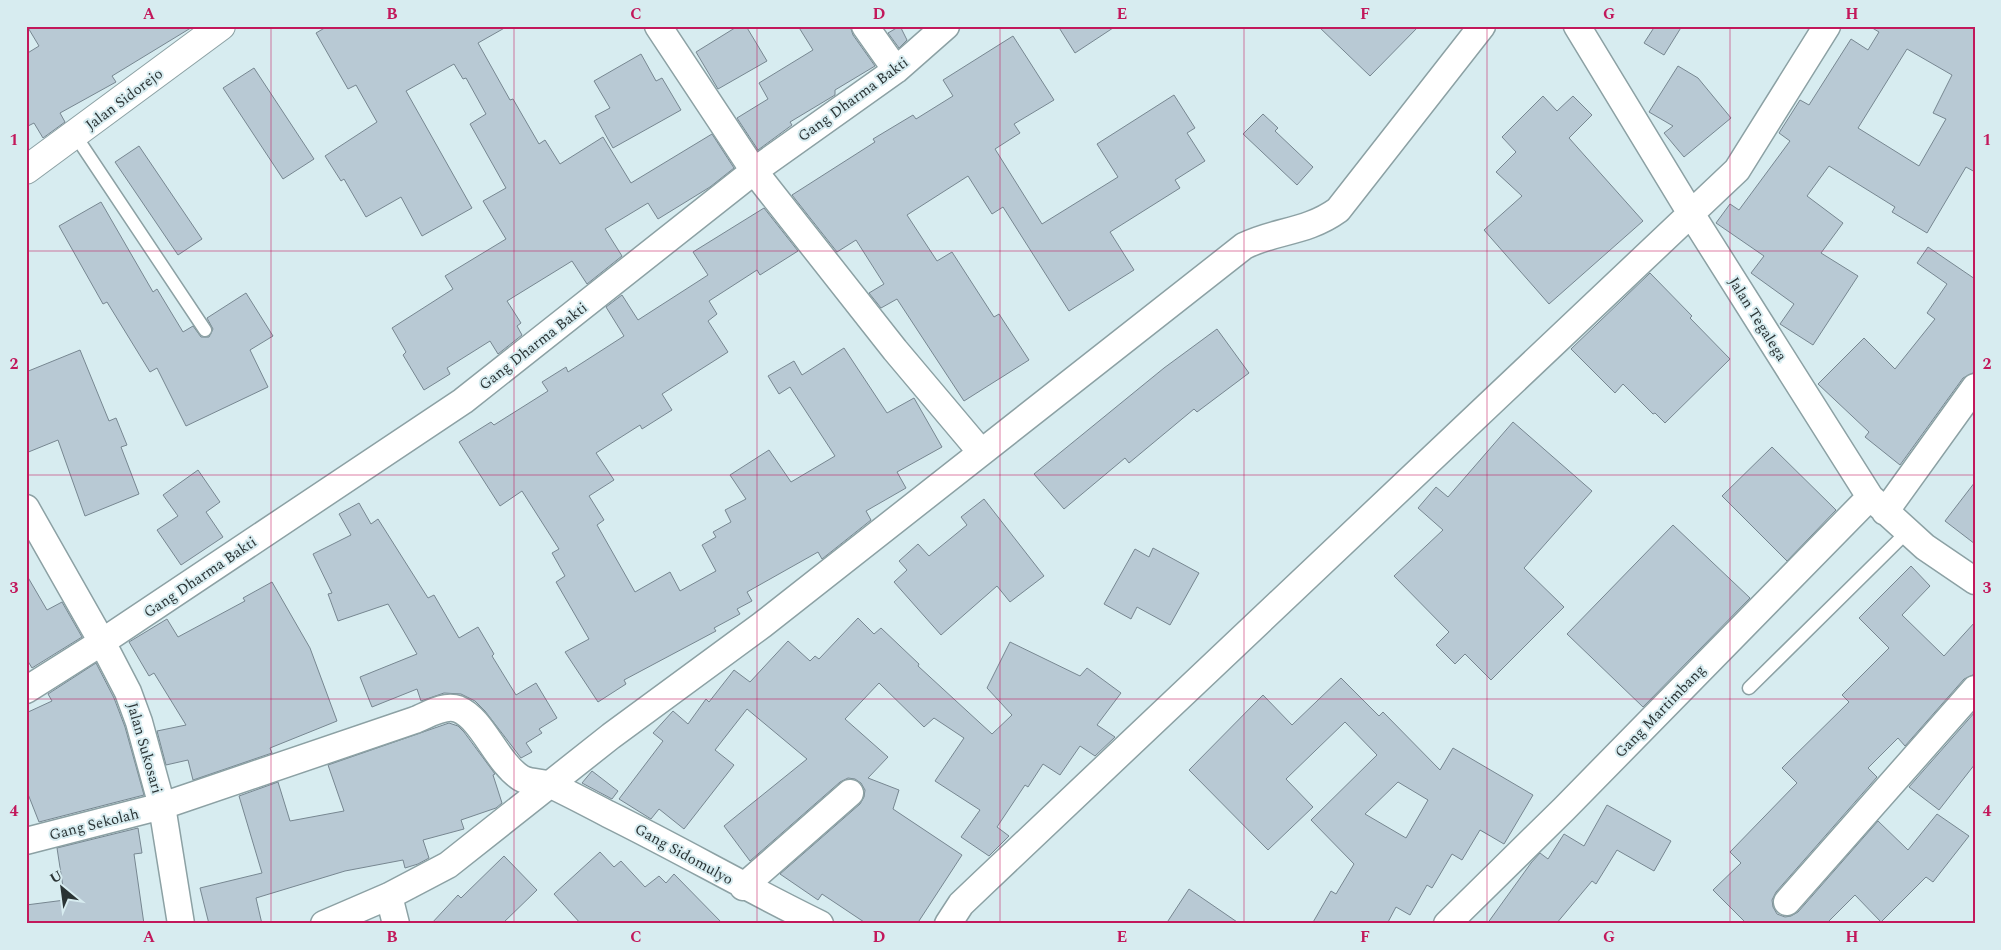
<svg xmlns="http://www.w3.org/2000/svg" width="2001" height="950" font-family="Spectral,serif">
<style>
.building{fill:#b8c9d4;stroke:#778791;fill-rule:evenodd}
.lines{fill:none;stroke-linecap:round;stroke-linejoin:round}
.service-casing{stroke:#8ca1a4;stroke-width:15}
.minor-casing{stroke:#8ca1a4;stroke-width:29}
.tertiary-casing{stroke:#8ca1a4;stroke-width:30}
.service{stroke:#fff;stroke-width:12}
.minor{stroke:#fff;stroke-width:26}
.tertiary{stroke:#fff;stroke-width:28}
.grid{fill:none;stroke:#c2185b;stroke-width:1;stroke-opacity:0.55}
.labels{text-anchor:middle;stroke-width:4;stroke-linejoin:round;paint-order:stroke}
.street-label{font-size:15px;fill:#2a3334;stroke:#d7ecf0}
.neatline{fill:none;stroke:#c2185b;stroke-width:2}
.grid-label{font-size:16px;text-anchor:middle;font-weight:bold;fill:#c2185b}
</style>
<rect width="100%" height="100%" fill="#d7ecf0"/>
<path class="building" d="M 27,26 L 194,26 L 112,76 L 116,82 L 60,113 L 65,122 L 43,138 L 34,123 L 26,127 L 26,54 L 39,46 Z
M 328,26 L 508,26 L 478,43 L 510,100 L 513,99 L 539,144 L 545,140 L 560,164 L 603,137 L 631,183 L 712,134 L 734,168 L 710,187 L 658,219 L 648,203 L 605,229 L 622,256 L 587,284 L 572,261 L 507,301 L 521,323 L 517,326 L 522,335 L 498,354 L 490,341 L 447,368 L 450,374 L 424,390 L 403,355 L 406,352 L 392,328 L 453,289 L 445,276 L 506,239 L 483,201 L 506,188 L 470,124 L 486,114 L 466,78 L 463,79 L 454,64 L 406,91 L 472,208 L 422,236 L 401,197 L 366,217 L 344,179 L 341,181 L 325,156 L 377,122 L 356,85 L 348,89 L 316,33 Z
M 738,26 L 746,26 L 767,61 L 718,89 L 696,52 Z
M 798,26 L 850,26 L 853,35 L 875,66 L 835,90 L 835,95 L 790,122 L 792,125 L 758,150 L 737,118 L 768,99 L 759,83 L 813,50 Z
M 900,26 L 907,40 L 899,48 L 888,33 Z
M 1058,26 L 1116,26 L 1075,53 Z
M 1318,26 L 1419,26 L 1370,76 Z
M 1655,26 L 1682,26 L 1664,55 L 1644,43 Z
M 1869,26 L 1975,26 L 1975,172 L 1966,167 L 1927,233 L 1892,212 L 1895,207 L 1829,166 L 1807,196 L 1843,223 L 1821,253 L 1858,276 L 1813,345 L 1780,324 L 1794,304 L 1751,273 L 1764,256 L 1716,223 L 1730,204 L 1739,210 L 1790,141 L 1779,133 L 1800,100 L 1809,105 L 1851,39 L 1868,50 L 1879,32 ZM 1907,49 L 1952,75 L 1933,113 L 1946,119 L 1919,166 L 1858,128 Z
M 1013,36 L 1054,100 L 1014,124 L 1020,133 L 995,149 L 1042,224 L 1118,177 L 1097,144 L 1174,95 L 1195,128 L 1187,133 L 1205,161 L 1175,180 L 1180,188 L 1110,232 L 1134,270 L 1069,311 L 1003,207 L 992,214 L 968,176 L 907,215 L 937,261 L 952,252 L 994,317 L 999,314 L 1029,360 L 964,401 L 897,299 L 881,308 L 869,293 L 884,284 L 856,240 L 837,252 L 792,195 L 875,142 L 873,139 L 913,115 L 916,119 L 953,96 L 943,80 Z
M 641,54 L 656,81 L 662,78 L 681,110 L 613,148 L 595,116 L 610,108 L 594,81 Z
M 1678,66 L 1698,78 L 1731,118 L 1684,157 L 1664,133 L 1673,126 L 1649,112 Z
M 254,68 L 314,159 L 283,179 L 223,88 Z
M 1543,96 L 1557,111 L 1573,96 L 1592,115 L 1569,138 L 1643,221 L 1549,304 L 1484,230 L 1522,196 L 1496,172 L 1516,152 L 1502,137 Z
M 1263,114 L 1278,128 L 1275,131 L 1313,167 L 1297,185 L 1243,134 Z
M 139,146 L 202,239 L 178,255 L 115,162 Z
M 101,202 L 153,292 L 157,289 L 183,332 L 193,326 L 201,337 L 209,337 L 213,329 L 207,318 L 246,293 L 273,336 L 250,350 L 268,387 L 186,426 L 157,368 L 150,372 L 107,302 L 103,304 L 59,226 Z
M 764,208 L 798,251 L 760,275 L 757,270 L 709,301 L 717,314 L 708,321 L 728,352 L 662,394 L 672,410 L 642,429 L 640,425 L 596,453 L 614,480 L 589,496 L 604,520 L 597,525 L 635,592 L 670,572 L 680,591 L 716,571 L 702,545 L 716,537 L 713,532 L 731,522 L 725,510 L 746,499 L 730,475 L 769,450 L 791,482 L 835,456 L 790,387 L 779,394 L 768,376 L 794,361 L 802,375 L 844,348 L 887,413 L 914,398 L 942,447 L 897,472 L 906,488 L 866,511 L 871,520 L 822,559 L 818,552 L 747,592 L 752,601 L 737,609 L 740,614 L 714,628 L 716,631 L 624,680 L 626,684 L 598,702 L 565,652 L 589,639 L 556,582 L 565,576 L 552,553 L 559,549 L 522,491 L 500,506 L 459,442 L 491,422 L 494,425 L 548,391 L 542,382 L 566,367 L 568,372 L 624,336 L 606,307 L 622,295 L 638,320 L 708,275 L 693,252 Z
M 1928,247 L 1975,279 L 1975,372 L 1963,378 L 1900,465 L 1865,437 L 1869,432 L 1818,384 L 1864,338 L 1895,369 L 1935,319 L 1927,313 L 1947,284 L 1917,263 Z
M 1650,273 L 1692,316 L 1690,318 L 1730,359 L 1665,423 L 1655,413 L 1653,414 L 1623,384 L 1615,393 L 1571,349 Z
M 1217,329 L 1249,373 L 1197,412 L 1194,409 L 1129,463 L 1125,458 L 1064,509 L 1034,474 L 1164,368 Z
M 80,350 L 109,421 L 116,418 L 127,445 L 121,447 L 139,494 L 85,516 L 58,440 L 26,453 L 26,372 Z
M 1513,422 L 1592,491 L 1524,568 L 1564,607 L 1491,680 L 1465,654 L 1455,664 L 1436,645 L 1449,632 L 1394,576 L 1443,530 L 1418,508 L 1436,487 L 1448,497 Z
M 1772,447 L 1836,510 L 1787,561 L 1722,496 Z
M 198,470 L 220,502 L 206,512 L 223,537 L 181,565 L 157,530 L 178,516 L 163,495 Z
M 1975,482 L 1975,544 L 1945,521 Z
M 984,499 L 1044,576 L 1010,602 L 997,586 L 941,635 L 894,582 L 907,570 L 899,561 L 918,544 L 929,556 L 967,525 L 961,517 Z
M 359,503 L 371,524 L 378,519 L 428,598 L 434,595 L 459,638 L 478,627 L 494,654 L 492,656 L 516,695 L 536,683 L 557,718 L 539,729 L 542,733 L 526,743 L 532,752 L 521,758 L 485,711 L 475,701 L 461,694 L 444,693 L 421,701 L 417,689 L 372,707 L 360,677 L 417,654 L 388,604 L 338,621 L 328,594 L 332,593 L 313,554 L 351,535 L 339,514 Z
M 1673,525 L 1750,598 L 1643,707 L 1567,634 Z
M 1153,548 L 1199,573 L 1170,625 L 1137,607 L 1131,619 L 1104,604 L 1135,549 L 1149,557 Z
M 1911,566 L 1930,586 L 1902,615 L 1944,656 L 1975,622 L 1975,674 L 1964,679 L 1905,746 L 1898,738 L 1868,768 L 1877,777 L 1776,892 L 1772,900 L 1773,907 L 1777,914 L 1785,917 L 1791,916 L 1798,912 L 1878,821 L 1908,850 L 1937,814 L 1969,836 L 1933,882 L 1926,877 L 1881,922 L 1855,895 L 1826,924 L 1747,924 L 1713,890 L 1741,863 L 1730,852 L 1797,783 L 1782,768 L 1849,702 L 1842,695 L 1889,648 L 1859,618 Z
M 26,574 L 47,610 L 62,602 L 82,637 L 32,668 L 26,658 Z
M 272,582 L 310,648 L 337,721 L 270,748 L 272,753 L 193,780 L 188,760 L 166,765 L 157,731 L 186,725 L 154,673 L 149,676 L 129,642 L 167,619 L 178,637 L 245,601 L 243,598 Z
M 858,618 L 874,634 L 881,628 L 919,664 L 918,666 L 992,734 L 1012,715 L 987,688 L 1010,642 L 1080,676 L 1087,668 L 1121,693 L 1097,725 L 1115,737 L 1095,756 L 1080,746 L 1060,775 L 1043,764 L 1028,787 L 1025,785 L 997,827 L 1009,836 L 989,856 L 961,837 L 980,810 L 935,781 L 964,738 L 934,718 L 924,727 L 879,683 L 845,719 L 888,757 L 868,778 L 899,790 L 893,809 L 962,855 L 917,924 L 867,924 L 822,894 L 818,900 L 780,874 L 860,804 L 864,797 L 865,790 L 861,783 L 855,779 L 848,778 L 840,782 L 750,861 L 724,826 L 807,759 L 747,709 L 715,750 L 734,765 L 684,829 L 659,809 L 651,819 L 619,799 L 663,741 L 653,733 L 673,711 L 688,724 L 706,699 L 709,702 L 734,670 L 750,682 L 788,641 L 810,661 L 815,656 L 819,659 Z
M 96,663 L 114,698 L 125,727 L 144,795 L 39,822 L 26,789 L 26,713 L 52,701 L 48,694 Z
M 1341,678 L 1379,716 L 1383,712 L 1440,770 L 1453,748 L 1533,795 L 1504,844 L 1480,830 L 1462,860 L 1452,854 L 1432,888 L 1427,885 L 1410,915 L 1396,907 L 1387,924 L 1312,924 L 1331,891 L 1336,894 L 1354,864 L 1311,820 L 1377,755 L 1345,722 L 1286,779 L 1313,807 L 1268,850 L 1189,770 L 1263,695 L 1292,725 ZM 1398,782 L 1428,800 L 1406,838 L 1365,814 Z
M 1975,712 L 1975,764 L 1939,810 L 1909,787 Z
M 449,723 L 458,726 L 464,732 L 495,774 L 493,775 L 502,803 L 496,808 L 461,820 L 464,829 L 423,840 L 429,858 L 418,864 L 405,868 L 403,860 L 345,871 L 256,898 L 262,924 L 209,924 L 200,888 L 262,873 L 239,796 L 278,782 L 290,821 L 344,811 L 328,765 Z
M 592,771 L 618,791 L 612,799 L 582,783 Z
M 1607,805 L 1671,841 L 1654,871 L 1617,850 L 1596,884 L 1592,881 L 1556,924 L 1487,924 L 1531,863 L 1540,853 L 1548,859 L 1564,834 L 1584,846 Z
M 138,828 L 142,853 L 134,854 L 144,924 L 26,924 L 26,905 L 65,900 L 57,848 Z
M 600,852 L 614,867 L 621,861 L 645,887 L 659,876 L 666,883 L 674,874 L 723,924 L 581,924 L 554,894 Z
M 504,856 L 537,890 L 502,924 L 431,924 L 458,895 L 461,898 Z
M 1189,889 L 1240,924 L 1166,924 Z"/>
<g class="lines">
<defs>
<path id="service" d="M 75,135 L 205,330
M 1749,688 L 1908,531"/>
<path id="minor" d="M 658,26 L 754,171 L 895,350 L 981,452
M 865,26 L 896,70
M 1577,26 L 1690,212 L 1870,497 L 1925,547 L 1975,581
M 26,508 L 102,642 L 128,692 L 139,722 L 162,806 L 181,924
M 1885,512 L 1975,387
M 26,690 L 102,642 L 463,401 L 754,171 L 896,70 L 946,26
M 26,841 L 162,806 L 415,720 C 428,715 444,704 458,709 C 483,719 496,762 521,778 C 529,783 542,782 551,785 C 570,794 589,804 608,814 C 679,849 748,889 820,924
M 743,887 L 850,793
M 389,896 L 396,924
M 1787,902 L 1975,689
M 324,924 L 389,896 L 448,865 L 611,736 L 762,625 L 1244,246 C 1276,230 1306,233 1338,210 L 1482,26
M 948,924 L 961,904 L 982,884 L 1737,170 L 1827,26
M 1447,924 L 1564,809 L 1870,497"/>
<path id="tertiary" d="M 26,170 L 221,26"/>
</defs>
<use href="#service" class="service-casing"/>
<use href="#minor" class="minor-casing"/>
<use href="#tertiary" class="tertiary-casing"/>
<use href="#service" class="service"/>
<use href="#minor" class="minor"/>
<use href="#tertiary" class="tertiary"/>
</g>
<path class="grid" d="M 271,26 L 271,924M 514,26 L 514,924M 757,26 L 757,924M 1000,26 L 1000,924M 1244,26 L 1244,924M 1487,26 L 1487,924M 1730,26 L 1730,924M 26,251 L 1975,251M 26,475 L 1975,475M 26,699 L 1975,699"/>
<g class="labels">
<g class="street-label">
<text transform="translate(124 99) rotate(-37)" y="5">Jalan Sidorejo</text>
<text transform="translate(853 99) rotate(-36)" y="5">Gang Dharma Bakti</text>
<text transform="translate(1758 319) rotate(58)" y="5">Jalan Tegalega</text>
<text transform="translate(533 346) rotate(-38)" y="5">Gang Dharma Bakti</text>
<text transform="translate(200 577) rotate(-34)" y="5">Gang Dharma Bakti</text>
<text transform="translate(1660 711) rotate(-46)" y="5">Gang Martimbang</text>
<text transform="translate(145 748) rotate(74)" y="5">Jalan Sukosari</text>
<text transform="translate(94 824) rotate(-14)" y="5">Gang Sekolah</text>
<text transform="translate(684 854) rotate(29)" y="5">Gang Sidomulyo</text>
</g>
</g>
<rect width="2001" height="950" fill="none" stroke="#d7ecf0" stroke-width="55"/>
<g transform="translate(62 888) rotate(331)" stroke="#d7ecf0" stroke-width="4" paint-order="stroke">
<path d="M0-4L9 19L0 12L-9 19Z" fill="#2a3334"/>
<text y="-8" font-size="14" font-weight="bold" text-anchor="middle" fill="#2a3334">U</text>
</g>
<rect x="28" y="28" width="1946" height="894" class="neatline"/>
<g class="grid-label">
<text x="149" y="19">A</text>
<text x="392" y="19">B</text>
<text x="636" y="19">C</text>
<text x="879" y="19">D</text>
<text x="1122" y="19">E</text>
<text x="1365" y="19">F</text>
<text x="1609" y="19">G</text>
<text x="1852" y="19">H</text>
<text x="14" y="145">1</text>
<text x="1987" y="145">1</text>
<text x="14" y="369">2</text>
<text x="1987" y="369">2</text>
<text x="14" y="593">3</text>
<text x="1987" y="593">3</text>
<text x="14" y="816">4</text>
<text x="1987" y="816">4</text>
<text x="149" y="942">A</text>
<text x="392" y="942">B</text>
<text x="636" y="942">C</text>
<text x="879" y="942">D</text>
<text x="1122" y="942">E</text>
<text x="1365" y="942">F</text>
<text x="1609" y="942">G</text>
<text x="1852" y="942">H</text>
</g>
</svg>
